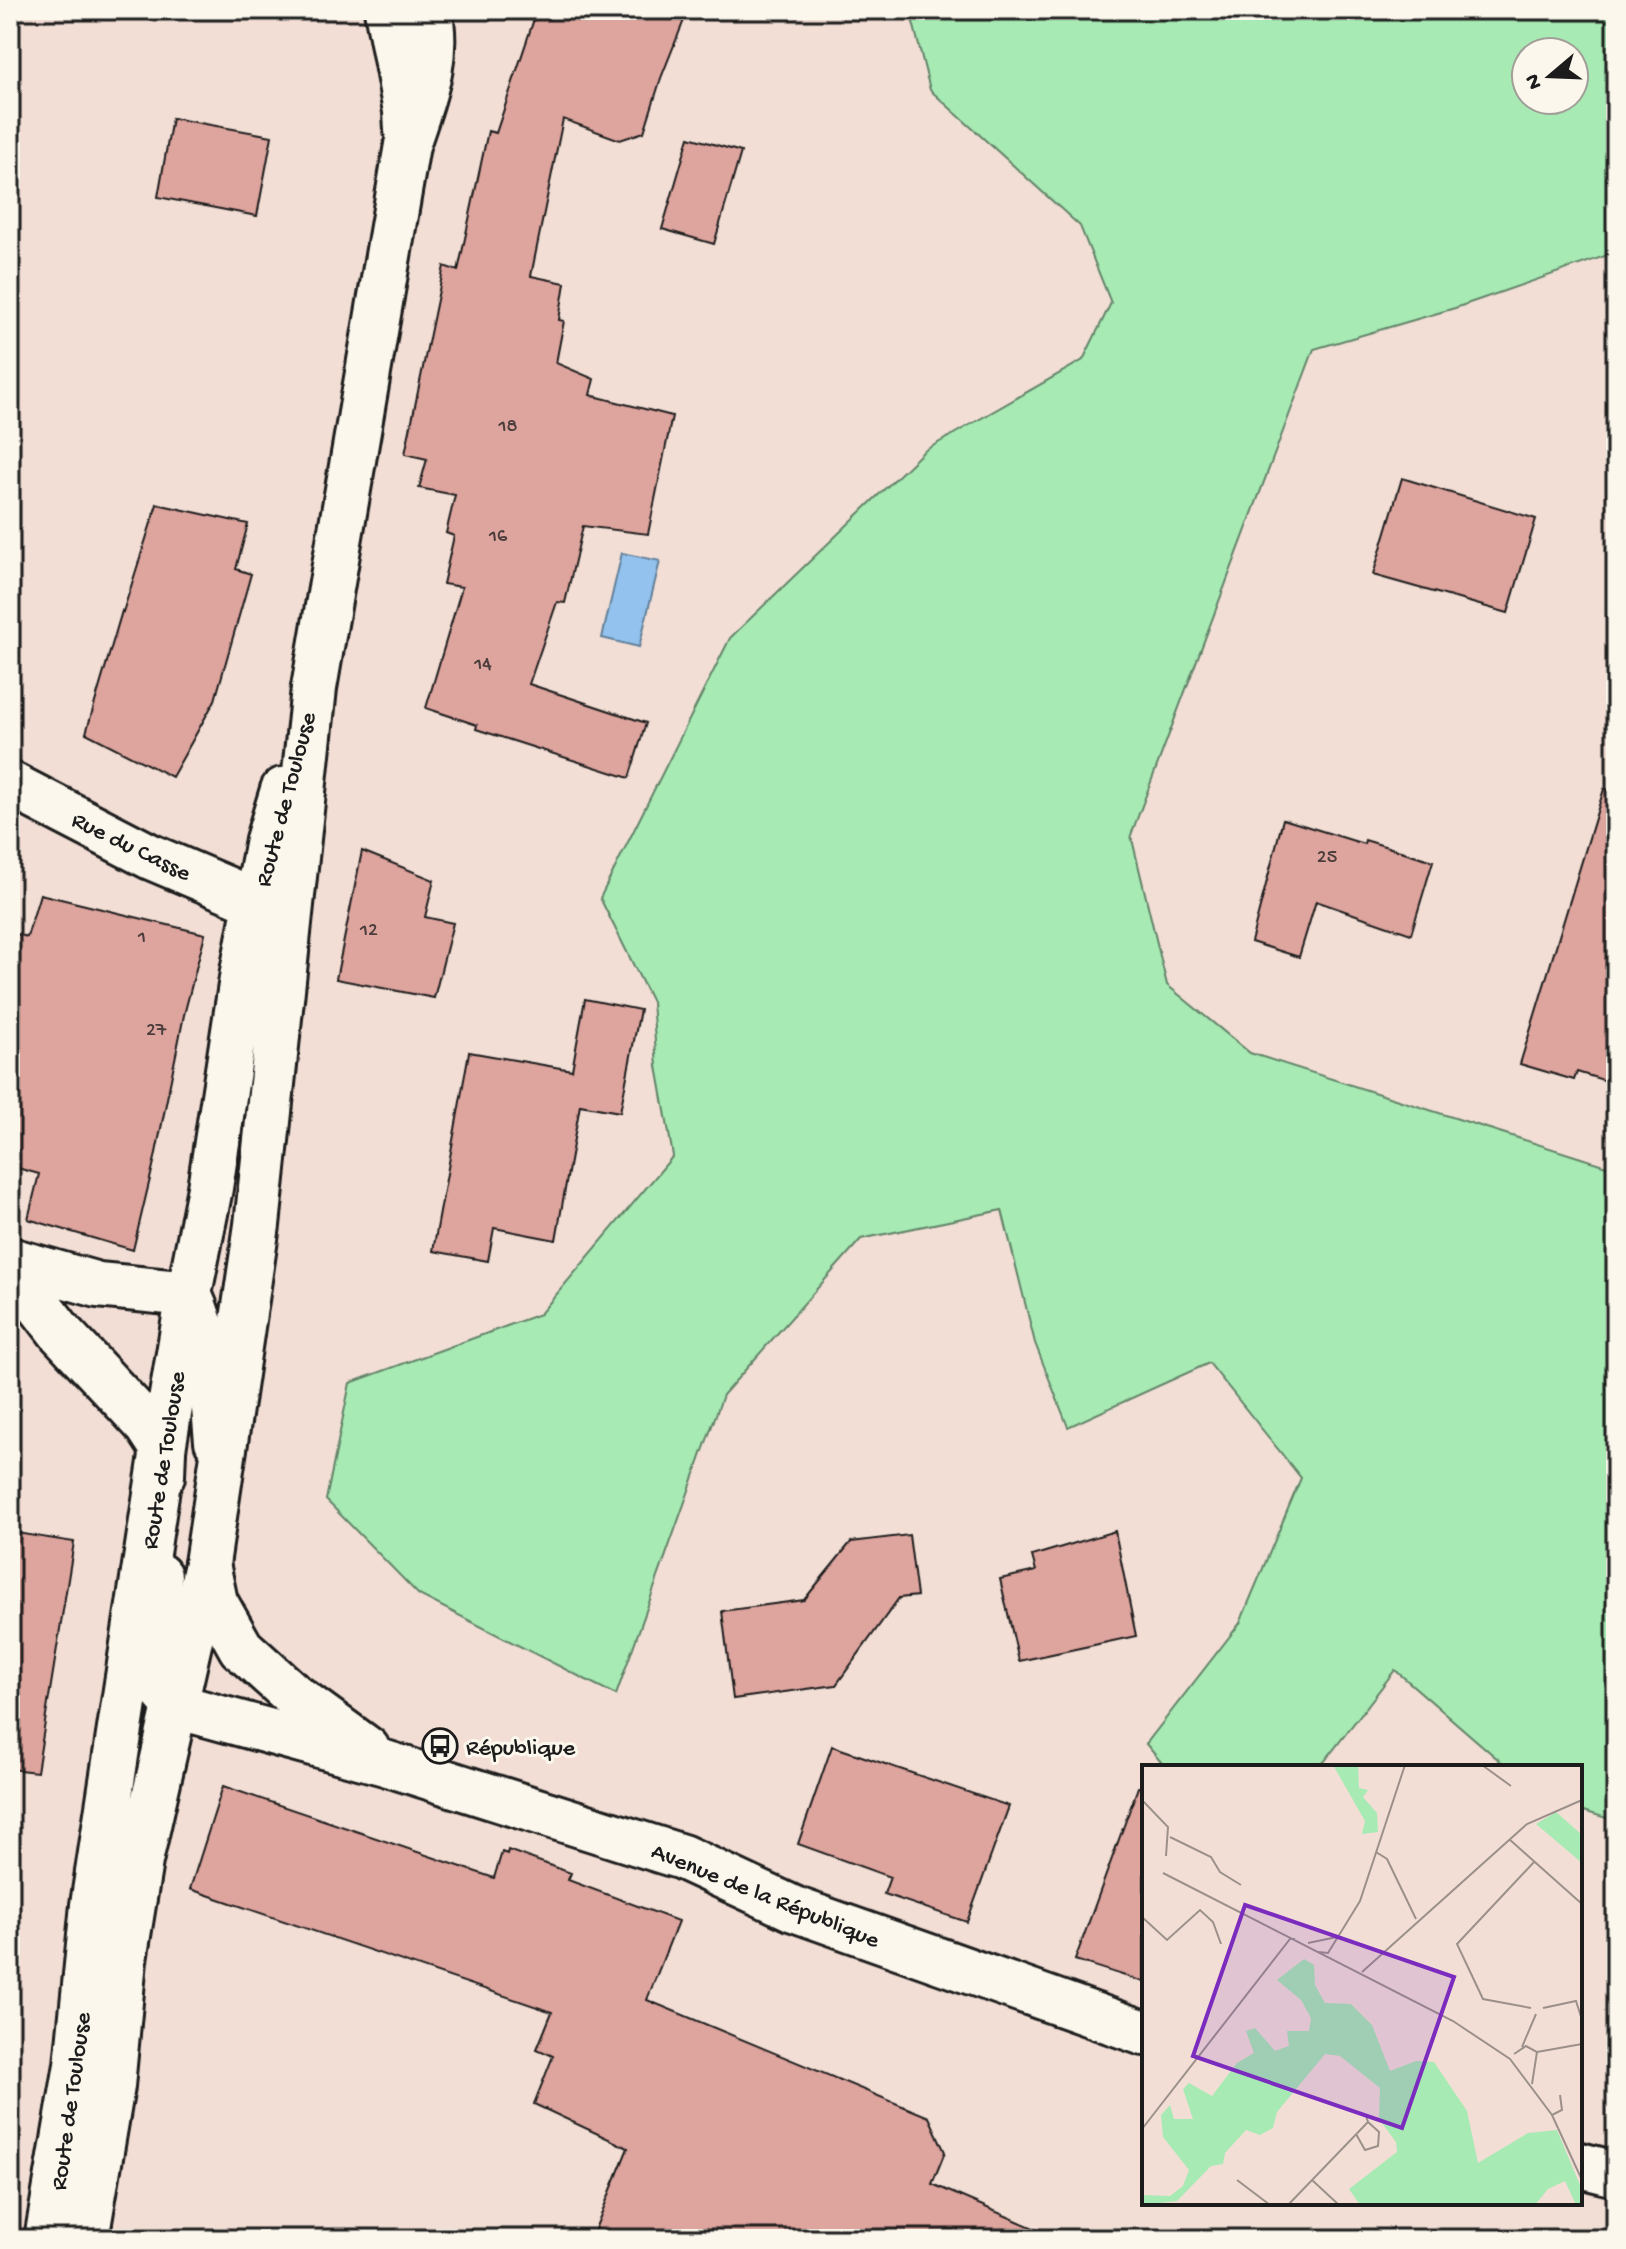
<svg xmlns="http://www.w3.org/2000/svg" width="1626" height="2249" font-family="'Gochi Hand',sans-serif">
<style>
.green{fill:#a7eab4;stroke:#628368;stroke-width:2;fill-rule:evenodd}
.water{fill:#92c2ed;stroke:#638099;stroke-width:2}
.building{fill:#dea49e;stroke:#1c1c1c;stroke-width:2}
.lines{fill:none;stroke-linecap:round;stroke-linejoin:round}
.minor-casing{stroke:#1c1c1c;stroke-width:50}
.major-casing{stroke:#1c1c1c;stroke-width:50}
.minor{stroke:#fbf7ec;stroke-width:44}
.major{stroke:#fbf7ec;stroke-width:44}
.labels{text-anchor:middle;stroke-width:6;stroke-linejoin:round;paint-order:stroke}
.number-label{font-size:20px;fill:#4c3e3c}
.street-label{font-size:24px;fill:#1c1c1c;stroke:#fbf7ec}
.poi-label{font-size:24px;fill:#1c1c1c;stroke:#fbf7ec;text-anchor:start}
.inset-road{fill:none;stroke:#9c908b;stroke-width:2}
.view{fill:#7b2cbf;fill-opacity:0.15;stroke:#7b2cbf;stroke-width:4}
.inset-edge{fill:none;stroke:#1c1c1c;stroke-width:4}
</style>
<rect width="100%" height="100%" fill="#f2ded5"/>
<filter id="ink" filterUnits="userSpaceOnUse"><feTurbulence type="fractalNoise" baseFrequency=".0125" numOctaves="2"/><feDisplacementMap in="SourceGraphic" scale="16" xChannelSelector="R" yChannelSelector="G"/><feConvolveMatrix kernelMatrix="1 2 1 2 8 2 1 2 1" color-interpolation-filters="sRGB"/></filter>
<g filter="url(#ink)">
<path class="green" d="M 910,10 L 1616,10 L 1616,247 L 1611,254 L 1455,308 L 1314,349 L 1131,835 L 1167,985 L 1250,1053 L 1616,1169 L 1616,1821 L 1580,1810 L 1580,1767 L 1507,1767 L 1395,1670 L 1324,1762 L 1314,1767 L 1165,1767 L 1146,1744 L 1240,1623 L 1301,1478 L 1209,1363 L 1068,1427 L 1035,1343 L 1002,1210 L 861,1239 L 723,1395 L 616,1695 L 419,1595 L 326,1500 L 350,1383 L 540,1314 L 673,1156 L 657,1066 L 652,1002 L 600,898 L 730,638 L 924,451 L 1083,360 L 1111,303 L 1080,226 L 930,90 ZM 1526,52 L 1574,52 L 1574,100 L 1526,100 Z"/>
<path class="water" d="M 622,553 L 660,561 L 639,647 L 602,638 Z"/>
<path class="building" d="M 537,10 L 688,10 L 661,78 L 644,132 L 620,140 L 563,119 L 531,276 L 565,283 L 559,320 L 564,321 L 556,363 L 594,379 L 590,395 L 672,416 L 648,534 L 583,526 L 565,603 L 557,602 L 529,684 L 646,723 L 629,778 L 476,729 L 477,725 L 426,708 L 462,587 L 443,584 L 454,536 L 446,533 L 455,495 L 419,488 L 427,459 L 405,454 L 444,266 L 458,271 L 488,131 L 496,133 Z
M 172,118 L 272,136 L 257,216 L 158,197 Z
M 689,137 L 741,152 L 714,244 L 662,229 Z
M 1402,478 L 1536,519 L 1508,613 L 1373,575 Z
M 157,504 L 248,524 L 236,569 L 251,574 L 215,700 L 172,777 L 86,733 L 122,611 L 123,612 Z
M 1604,789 L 1616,791 L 1616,1084 L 1577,1072 L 1574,1080 L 1520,1064 Z
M 1283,819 L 1364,844 L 1365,840 L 1433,861 L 1411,934 L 1316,901 L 1299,957 L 1251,942 Z
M 362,851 L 434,880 L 425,917 L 453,923 L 434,998 L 336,979 Z
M 40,894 L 205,934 L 184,1015 L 155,1158 L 133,1250 L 28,1219 L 39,1174 L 10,1166 L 10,932 L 27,937 Z
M 585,999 L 640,1010 L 620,1112 L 580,1105 L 556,1240 L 494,1228 L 488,1261 L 433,1251 L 469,1052 L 572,1070 Z
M 1115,1531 L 1136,1636 L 1019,1661 L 1000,1579 L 1036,1571 L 1032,1556 Z
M 10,1532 L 74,1542 L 37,1772 L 10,1769 Z
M 909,1535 L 917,1596 L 899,1598 L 836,1685 L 733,1699 L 722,1611 L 804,1600 L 851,1542 Z
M 832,1746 L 1009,1806 L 967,1922 L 884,1894 L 890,1877 L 798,1844 Z
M 223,1786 L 494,1878 L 502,1852 L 507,1854 L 508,1850 L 571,1873 L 568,1880 L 678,1921 L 647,2000 L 929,2117 L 945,2152 L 932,2184 L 1059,2239 L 591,2239 L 628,2148 L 534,2104 L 553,2056 L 537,2049 L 552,2012 L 190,1889 Z
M 1138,1787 L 1144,1788 L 1144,1982 L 1075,1960 Z"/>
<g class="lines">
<defs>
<path id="minor" d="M 10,784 L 151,857 L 257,902
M 10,1260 L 98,1285 L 189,1294 C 211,1341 212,1390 217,1441
M 10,1267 L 61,1333 L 148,1426 L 163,1449 L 162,1476
M 207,1564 L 215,1602 L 241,1648 L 293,1695 L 367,1749
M 159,1576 L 155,1669 L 163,1691 L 176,1706 L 385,1763 L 682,1857 L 794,1909 L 1144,2033
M 1580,2165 L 1616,2174"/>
<path id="major" d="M 387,10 L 406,111 L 407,130
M 47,2239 L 77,2065 L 93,1905 L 163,1449 L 189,1294 L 210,1188 L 243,972 L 268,840 L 283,790
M 86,2239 L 112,2086 L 124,1960 L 140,1861 L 207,1564 L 257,1225 L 314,688 L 407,145 C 422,99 440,59 429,10"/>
</defs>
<use href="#minor" class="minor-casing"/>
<use href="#major" class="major-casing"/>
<use href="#minor" class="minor"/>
<use href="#major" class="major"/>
</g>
</g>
<defs>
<symbol id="bus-ring" viewBox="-11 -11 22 22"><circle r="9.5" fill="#fbf7ec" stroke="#1c1c1c" stroke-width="1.5"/><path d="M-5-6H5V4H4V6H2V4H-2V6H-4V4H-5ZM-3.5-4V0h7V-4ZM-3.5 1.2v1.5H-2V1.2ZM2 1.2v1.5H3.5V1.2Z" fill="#1c1c1c"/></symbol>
</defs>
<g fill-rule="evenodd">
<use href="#bus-ring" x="420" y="1726" width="40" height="40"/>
</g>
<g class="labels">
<g class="number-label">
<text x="508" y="431">18</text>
<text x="498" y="541">16</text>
<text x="483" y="669">14</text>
<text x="1327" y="862">25</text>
<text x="369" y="935">12</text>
<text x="142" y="942">1</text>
<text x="156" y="1035">27</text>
</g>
<g class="street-label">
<text transform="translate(284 799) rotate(-75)" y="8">Route de Toulouse</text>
<text transform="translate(132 845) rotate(26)" y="8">Rue du Casse</text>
<text transform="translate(162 1460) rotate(-81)" y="8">Route de Toulouse</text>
<text transform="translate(766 1894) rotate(22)" y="8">Avenue de la République</text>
<text transform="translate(69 2101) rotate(-82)" y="8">Route de Toulouse</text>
</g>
<g class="poi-label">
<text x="466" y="1754">République</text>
</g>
</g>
<g transform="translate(1142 1765)">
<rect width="440" height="440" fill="#f2ded5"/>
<path d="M 191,0 L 216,0 L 217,23 L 226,25 L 221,32 L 235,48 L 236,67 L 220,69 L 223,56 ZM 414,47 L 440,70 L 440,98 L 394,59 ZM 162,194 L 172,200 L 173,220 L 183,238 L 209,239 L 230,260 L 248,306 L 274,296 L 292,297 L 325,346 L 336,398 L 386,368 L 415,365 L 440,425 L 440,440 L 434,440 L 423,416 L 406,424 L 393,440 L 218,440 L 207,424 L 255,387 L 254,377 L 237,354 L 238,323 L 198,291 L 183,289 L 135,347 L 131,363 L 118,370 L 104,365 L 83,388 L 81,399 L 69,401 L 35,436 L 0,440 L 0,430 L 28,431 L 41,421 L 47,405 L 21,372 L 19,350 L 28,340 L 32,354 L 51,354 L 41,324 L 47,318 L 70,331 L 95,298 L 112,288 L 104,266 L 113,263 L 133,286 L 147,281 L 145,266 L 167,266 L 169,253 L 159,235 L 135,215 Z" fill="#a7eab4"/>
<path class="inset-road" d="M 340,0 L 369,21M 0,35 L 26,62 L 24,91M 28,72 L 69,92 L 78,107 L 99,120M 367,74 L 440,139M 234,87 L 245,94 L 274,154M 21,108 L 311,256 L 368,294 L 410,350 L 440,415M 0,152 L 25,175 L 58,145 L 71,157 L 79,179M 166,178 L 195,172M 176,187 L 186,188 L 218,136 L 263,0M 220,207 L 385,59 L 440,35M 389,243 L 341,234 L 315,179 L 393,96M 401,243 L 434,236 L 440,255M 380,282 L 394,249M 395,287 L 440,279M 372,289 L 384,281 L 395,287 L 390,319M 410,350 L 420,345 L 418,330M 0,364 L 148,174 L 153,174M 214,369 L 223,385 L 236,381 L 237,367 L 226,357M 95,415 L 128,440M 170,415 L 197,440M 146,440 L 226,357 L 224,351"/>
<path class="view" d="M 103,140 L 312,212 L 260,363 L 51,291 Z"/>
<rect width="440" height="440" class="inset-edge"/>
</g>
<rect width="1626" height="2249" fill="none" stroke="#fbf7ec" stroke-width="40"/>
<rect x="20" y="20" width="1586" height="2209" fill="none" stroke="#1c1c1c" stroke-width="3" filter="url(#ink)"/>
<g transform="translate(1550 76) rotate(251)"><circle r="38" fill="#fbf7ec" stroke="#a29f99" stroke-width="2"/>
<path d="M0-6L14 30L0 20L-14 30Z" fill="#1c1c1c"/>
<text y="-12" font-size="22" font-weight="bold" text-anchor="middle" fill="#1c1c1c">N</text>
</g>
</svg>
